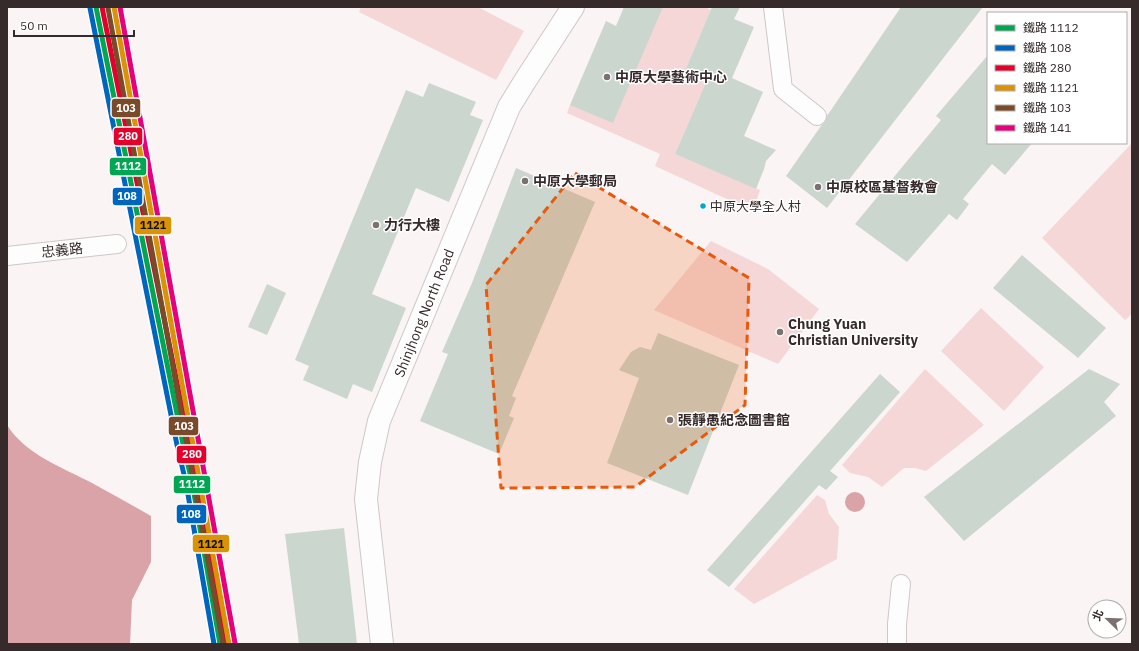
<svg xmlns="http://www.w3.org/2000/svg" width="1139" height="651" font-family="'IBM Plex Sans','Noto Sans TC',sans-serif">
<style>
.green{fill:#f5d7d8}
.water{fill:#daa3a7}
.building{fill:#cad6ce}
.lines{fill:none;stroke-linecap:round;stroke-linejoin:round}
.street-casing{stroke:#cfc6c7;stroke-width:20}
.secondary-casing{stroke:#cfc6c7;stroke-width:24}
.street{stroke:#fefdfd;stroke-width:18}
.secondary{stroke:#fefdfd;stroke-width:22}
.rail-1-casing{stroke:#fff;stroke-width:8}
.rail-2-casing{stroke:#fff;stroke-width:8}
.rail-3-casing{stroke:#fff;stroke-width:8}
.rail-4-casing{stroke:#fff;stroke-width:8}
.rail-5-casing{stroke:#fff;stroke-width:8}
.rail-6-casing{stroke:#fff;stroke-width:8}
.rail-1{stroke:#00a651;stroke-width:5}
.rail-2{stroke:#0065bd;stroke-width:5}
.rail-3{stroke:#e4002b;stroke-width:5}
.rail-4{stroke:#da9306;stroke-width:5}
.rail-5{stroke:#7a4b2a;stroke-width:5}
.rail-6{stroke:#e5007d;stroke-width:5}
.marked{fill:#e8590c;fill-opacity:0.2;stroke:#e8590c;stroke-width:3;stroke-dasharray:8 5;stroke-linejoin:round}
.poi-dot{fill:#7b7171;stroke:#fff;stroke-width:1.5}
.bus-dot{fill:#00a9ce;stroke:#fff;stroke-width:1.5}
.labels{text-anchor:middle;stroke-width:3;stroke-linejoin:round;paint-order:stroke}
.bus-label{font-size:13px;fill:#362a2b;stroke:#fff;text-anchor:start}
.poi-label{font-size:14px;font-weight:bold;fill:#362a2b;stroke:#fff;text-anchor:start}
.street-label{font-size:14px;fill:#362a2b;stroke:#fff}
.line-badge{stroke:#fff;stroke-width:1.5}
.badge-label{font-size:11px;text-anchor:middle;font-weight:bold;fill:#fff}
.pale-badge-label{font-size:11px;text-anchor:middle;font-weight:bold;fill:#111}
</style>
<rect width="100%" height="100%" fill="#faf4f4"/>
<path class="green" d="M 361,7 L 478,7 L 524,31 L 496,80 L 359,12 Z
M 663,7 L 705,7 L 711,10 L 685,71 L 707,80 L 675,154 L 760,190 L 753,211 L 655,166 L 660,154 L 567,113 L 570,105 Z
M 1132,143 L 1132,314 L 1125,320 L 1042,238 Z
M 711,241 L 768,269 L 819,309 L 778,364 L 654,310 Z
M 981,308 L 1044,367 L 1004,411 L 941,351 Z
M 925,369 L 984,425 L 926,471 L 915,468 L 904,468 L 882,487 L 868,477 L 850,473 L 842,465 Z
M 817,495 L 825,500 L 829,514 L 839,527 L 837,559 L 754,604 L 734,589 Z"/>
<path class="water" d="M 7,425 C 26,455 62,467 92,483 C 112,494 132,505 151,516 L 151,562 L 132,600 L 130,644 L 7,644 Z
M845 502a10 10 0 1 1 20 0a10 10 0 1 1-20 0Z"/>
<path class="building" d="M 624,7 L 663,7 L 613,123 L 570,105 L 606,21 L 616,26 Z
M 712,7 L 740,7 L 734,19 L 754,27 L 732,78 L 763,92 L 744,136 L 776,150 L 766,161 L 764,169 L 756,189 L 675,154 L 707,80 L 685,71 Z
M 901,7 L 983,7 L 827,208 L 786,176 L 821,126 L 825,122 L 827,116 Z
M 988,55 L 988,143 L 1032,143 L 1005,175 L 992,164 L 963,199 L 969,204 L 957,220 L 949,214 L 907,262 L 855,224 L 941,120 L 936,116 Z
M 429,83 L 476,102 L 470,115 L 483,120 L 449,202 L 416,188 L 372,294 L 406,308 L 372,392 L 353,384 L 347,399 L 303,380 L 309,366 L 295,360 L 406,90 L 423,97 Z
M 516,168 L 595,202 L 512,396 L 516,398 L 509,416 L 514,418 L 499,454 L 420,421 L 448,354 L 442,352 L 472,283 Z
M 1022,255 L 1106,328 L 1078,358 L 993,288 Z
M 267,284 L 286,293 L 267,335 L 248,327 Z
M 658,333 L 739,365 L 688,495 L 607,463 L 639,378 L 619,370 L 631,352 L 640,347 L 651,350 Z
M 1089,369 L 1120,384 L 1104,402 L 1116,416 L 964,541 L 924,497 Z
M 880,374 L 900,392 L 830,471 L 838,477 L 826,490 L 819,485 L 729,587 L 707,570 Z
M 344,528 L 357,644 L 299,644 L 285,534 Z"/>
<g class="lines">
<defs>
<path id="street" d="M 773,7 L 783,89 L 817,116
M 7,256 L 117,244
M 897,644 L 897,624 L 901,584"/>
<path id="secondary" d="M 382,644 L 366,499 L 370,462 L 379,421 L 509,107 L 525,81 L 573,7"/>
</defs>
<use href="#street" class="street-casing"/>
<use href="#secondary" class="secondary-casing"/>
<use href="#street" class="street"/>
<use href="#secondary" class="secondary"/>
<defs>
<path id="rail-1" d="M 96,7 L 183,444 L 192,482 L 220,644"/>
<path id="rail-2" d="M 90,8 L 177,445 L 186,483 L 214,644"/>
<path id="rail-3" d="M 102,7 L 189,443 L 198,481 L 226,643"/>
<path id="rail-4" d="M 114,7 L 229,644"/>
<path id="rail-5" d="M 108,8 L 223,644"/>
<path id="rail-6" d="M 120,7 L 235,643"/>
</defs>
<use href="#rail-1" class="rail-1-casing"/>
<use href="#rail-2" class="rail-2-casing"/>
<use href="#rail-3" class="rail-3-casing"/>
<use href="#rail-4" class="rail-4-casing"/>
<use href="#rail-5" class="rail-5-casing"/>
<use href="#rail-6" class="rail-6-casing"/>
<use href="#rail-1" class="rail-1"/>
<use href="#rail-2" class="rail-2"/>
<use href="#rail-3" class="rail-3"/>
<use href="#rail-4" class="rail-4"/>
<use href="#rail-5" class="rail-5"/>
<use href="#rail-6" class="rail-6"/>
</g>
<path class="marked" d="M 575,173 L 749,278 L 745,405 L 635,487 L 501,488 L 486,285 Z"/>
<g class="poi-dot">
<circle cx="607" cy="77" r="4"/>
<circle cx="525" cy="181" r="4"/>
<circle cx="818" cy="187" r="4"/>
<circle cx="376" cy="225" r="4"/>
<circle cx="780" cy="332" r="4"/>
<circle cx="670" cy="420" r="4"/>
</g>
<circle class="bus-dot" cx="703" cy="206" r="3.5"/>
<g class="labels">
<g class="bus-label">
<text x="710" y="211">中原大學全人村</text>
</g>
<g class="poi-label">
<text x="615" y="82">中原大學藝術中心</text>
<text x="533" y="186">中原大學郵局</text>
<text x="826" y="192">中原校區基督教會</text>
<text x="384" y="230">力行大樓</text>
<text x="788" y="329">Chung Yuan<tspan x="788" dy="16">Christian University</tspan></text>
<text x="678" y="425">張靜愚紀念圖書館</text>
</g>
<g class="street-label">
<text transform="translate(62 250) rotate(-6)" y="5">忠義路</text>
<text transform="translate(424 313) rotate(-68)" y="5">Shinjhong North Road</text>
</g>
</g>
<g class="line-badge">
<rect x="111" y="98" width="30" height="20" rx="4" fill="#7a4b2a"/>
<rect x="113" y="127" width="30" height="19" rx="4" fill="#e4002b"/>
<rect x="109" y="157" width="38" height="19" rx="4" fill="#00a651"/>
<rect x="112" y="187" width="31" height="19" rx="4" fill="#0065bd"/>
<rect x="134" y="216" width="38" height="19" rx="4" fill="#da9306"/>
<rect x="168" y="416" width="31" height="20" rx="4" fill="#7a4b2a"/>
<rect x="176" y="445" width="31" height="19" rx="4" fill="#e4002b"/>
<rect x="173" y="475" width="38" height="19" rx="4" fill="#00a651"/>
<rect x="176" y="504" width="31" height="20" rx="4" fill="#0065bd"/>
<rect x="192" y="534" width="38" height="19" rx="4" fill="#da9306"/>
</g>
<g class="badge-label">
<text x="126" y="112">103</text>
<text x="128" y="140">280</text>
<text x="128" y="170">1112</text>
<text x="127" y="200">108</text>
<text x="184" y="430">103</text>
<text x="192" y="458">280</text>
<text x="192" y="488">1112</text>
<text x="191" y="518">108</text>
</g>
<g class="pale-badge-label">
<text x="153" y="229">1121</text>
<text x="211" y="548">1121</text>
</g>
<rect width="1139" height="651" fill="none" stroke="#362a2b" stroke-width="16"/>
<rect x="987" y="12" width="140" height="132" fill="#ffffff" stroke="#afaaaa"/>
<rect x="995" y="25" width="20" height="6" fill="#00a651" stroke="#afaaaa"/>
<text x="1023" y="32" font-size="12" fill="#362a2b">鐵路 1112</text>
<rect x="995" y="45" width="20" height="6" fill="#0065bd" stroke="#afaaaa"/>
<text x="1023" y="52" font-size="12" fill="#362a2b">鐵路 108</text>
<rect x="995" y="65" width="20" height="6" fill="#e4002b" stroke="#afaaaa"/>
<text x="1023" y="72" font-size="12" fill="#362a2b">鐵路 280</text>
<rect x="995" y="85" width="20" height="6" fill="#da9306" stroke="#afaaaa"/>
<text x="1023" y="92" font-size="12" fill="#362a2b">鐵路 1121</text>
<rect x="995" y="105" width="20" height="6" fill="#7a4b2a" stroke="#afaaaa"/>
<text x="1023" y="112" font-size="12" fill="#362a2b">鐵路 103</text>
<rect x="995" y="125" width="20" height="6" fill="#e5007d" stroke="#afaaaa"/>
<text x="1023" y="132" font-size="12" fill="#362a2b">鐵路 141</text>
<g transform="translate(1107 619) rotate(293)"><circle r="19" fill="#ffffff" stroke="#afaaaa"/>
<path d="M0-3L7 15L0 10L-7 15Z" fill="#7b7171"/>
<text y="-6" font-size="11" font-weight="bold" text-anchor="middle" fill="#362a2b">北</text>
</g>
<path d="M14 30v6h120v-6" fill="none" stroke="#362a2b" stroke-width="2"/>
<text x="20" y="30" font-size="12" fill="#362a2b" stroke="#ffffff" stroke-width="3" paint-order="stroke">50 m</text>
</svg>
